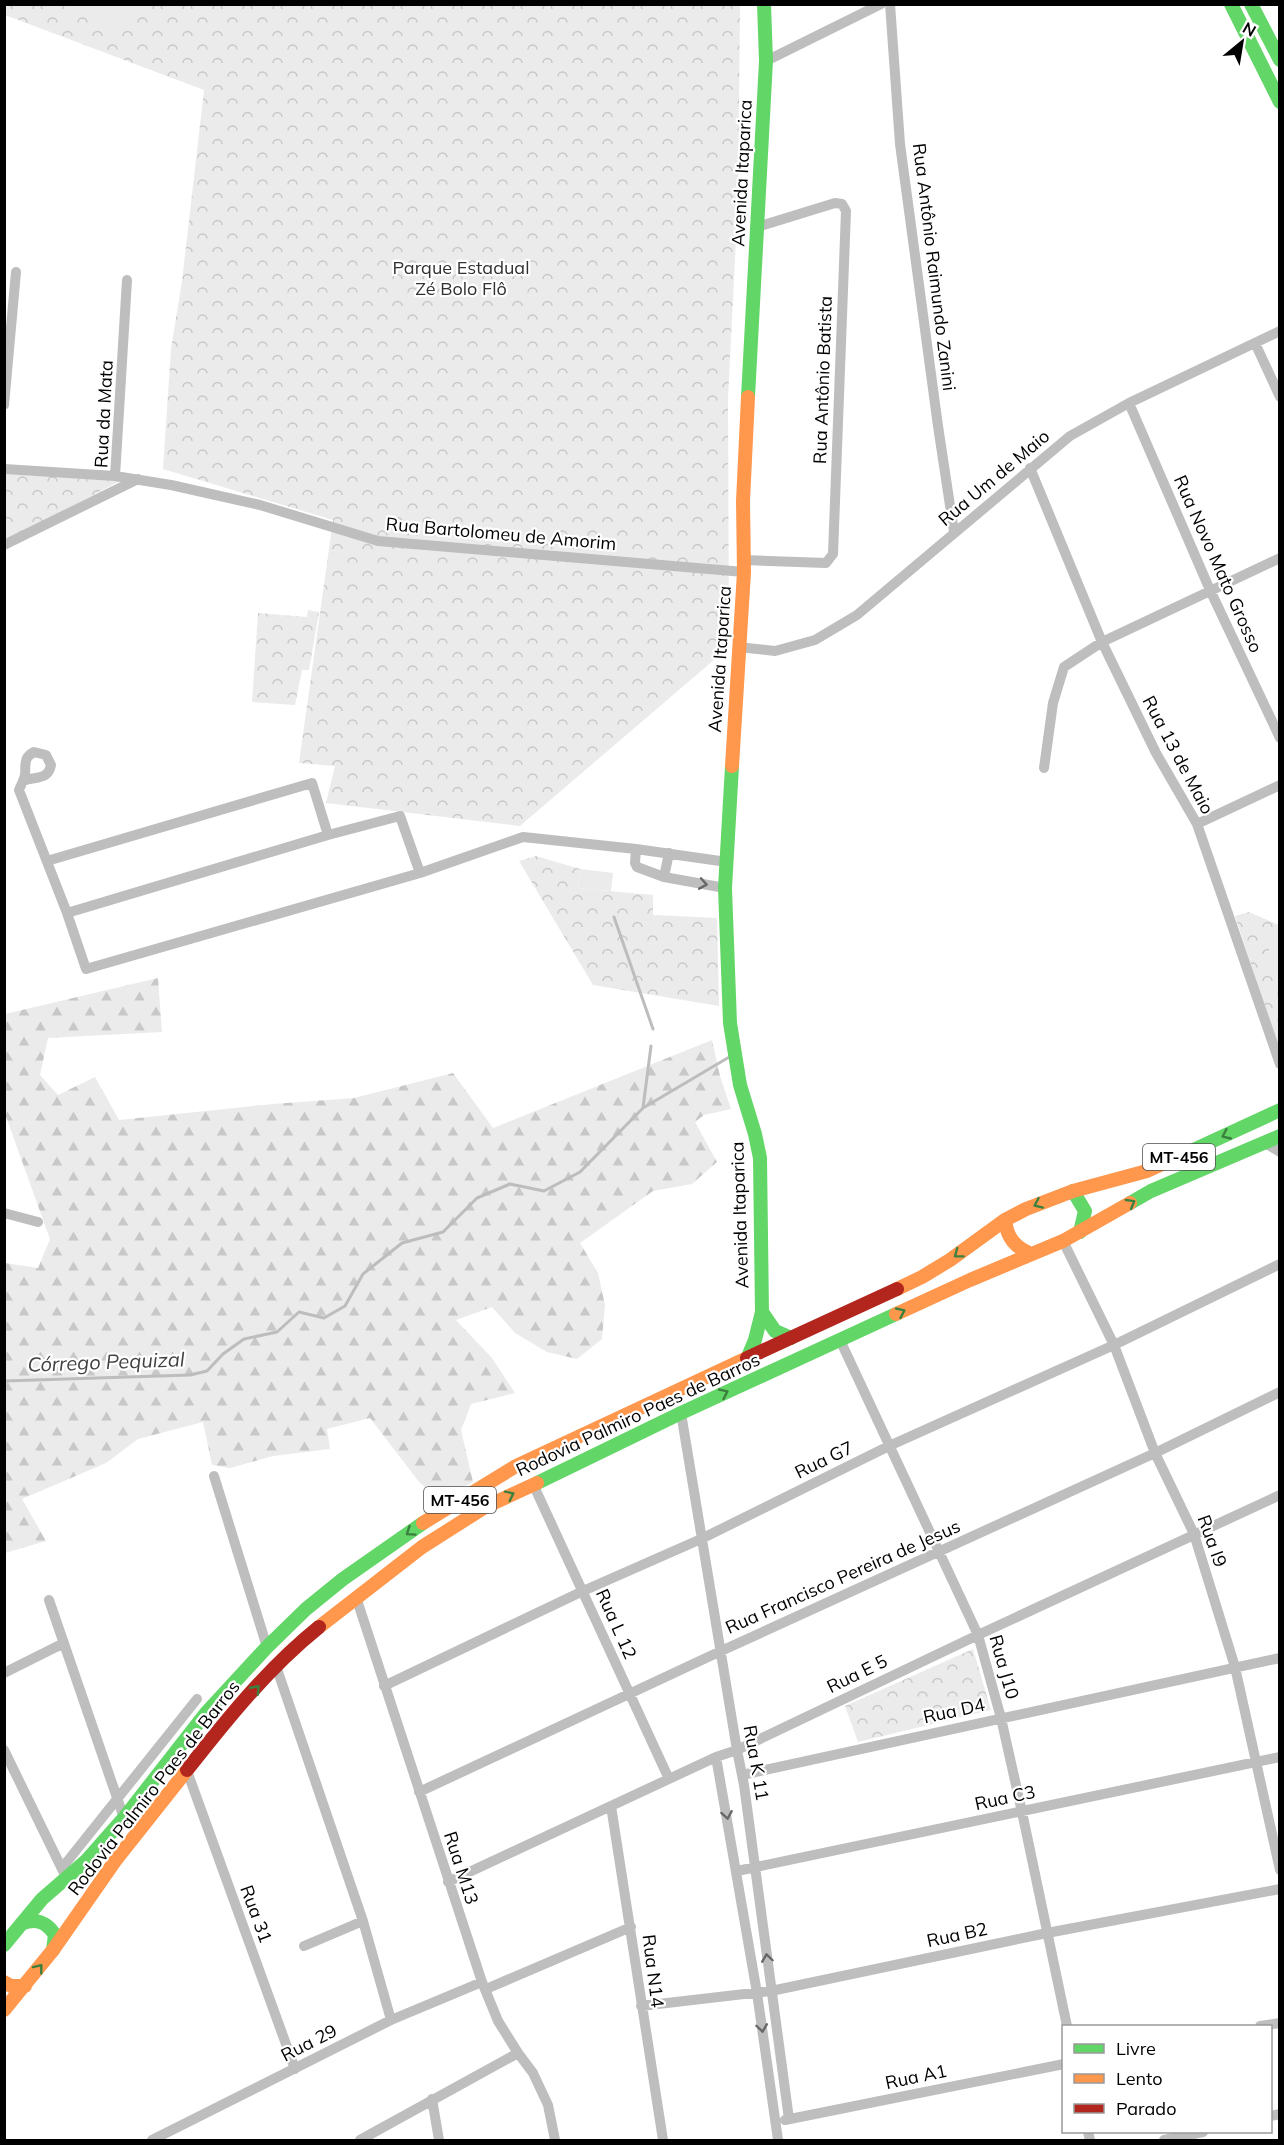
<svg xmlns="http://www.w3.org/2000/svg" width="1284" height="2145" font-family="Mulish,sans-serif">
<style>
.forest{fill:url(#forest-firs)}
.park{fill:url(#park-crowns)}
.garden{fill:#ebebeb}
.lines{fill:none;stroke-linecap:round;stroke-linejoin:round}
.stream{stroke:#bdbdbd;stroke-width:3}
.street{stroke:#bebebe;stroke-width:10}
.fast{stroke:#63d668;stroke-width:14}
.slow{stroke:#ff974d;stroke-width:14}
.jam{stroke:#b3261e;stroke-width:14}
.oneway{stroke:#686868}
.oneway2{stroke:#3b803e}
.labels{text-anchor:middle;stroke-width:4.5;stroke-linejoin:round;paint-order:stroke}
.shield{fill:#fff;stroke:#4c4c4c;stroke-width:1.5}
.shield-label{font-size:16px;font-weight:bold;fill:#000}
.street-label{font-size:18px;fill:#000;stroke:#fff}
.park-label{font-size:18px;fill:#313131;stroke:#fff}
.water-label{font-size:20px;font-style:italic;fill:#424242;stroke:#fff}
</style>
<defs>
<pattern id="forest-firs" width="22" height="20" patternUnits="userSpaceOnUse" patternTransform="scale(1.5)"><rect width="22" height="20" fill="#ebebeb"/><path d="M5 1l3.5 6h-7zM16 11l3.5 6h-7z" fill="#c8c8c8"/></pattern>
<pattern id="park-crowns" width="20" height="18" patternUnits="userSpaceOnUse" patternTransform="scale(1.5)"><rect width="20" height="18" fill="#ebebeb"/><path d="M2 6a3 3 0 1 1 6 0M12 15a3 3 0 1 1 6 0" fill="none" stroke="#c8c8c8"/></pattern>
</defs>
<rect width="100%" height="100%" fill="#fff"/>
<path class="forest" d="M 158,978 L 162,1032 L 48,1038 L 40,1075 L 58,1095 L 95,1077 L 119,1120 L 273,1104 L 354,1098 L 453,1073 L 493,1128 L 712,1040 L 720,1076 L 731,1109 L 704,1115 L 695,1122 L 717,1162 L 692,1184 L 653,1191 L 580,1243 L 598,1273 L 605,1305 L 602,1339 L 577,1359 L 547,1352 L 515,1333 L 492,1307 L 456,1320 L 492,1358 L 515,1393 L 471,1404 L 461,1430 L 473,1482 L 440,1500 L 419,1482 L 370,1418 L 327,1429 L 330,1449 L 273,1456 L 230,1468 L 212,1465 L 203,1422 L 138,1439 L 106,1463 L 22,1499 L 46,1541 L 5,1553 L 5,1263 L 38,1268 L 50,1239 L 5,1114 L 5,1014 Z"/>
<path class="park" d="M 4,5 L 740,5 L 738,198 L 728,399 L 729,647 L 520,826 L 326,803 L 335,766 L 299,763 L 333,520 L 163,469 L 171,349 L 182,281 L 204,90 L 5,15 Z
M 5,474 L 120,481 L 5,541 Z
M 308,610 L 319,612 L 309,670 L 302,670 L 295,705 L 252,702 L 258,613 L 307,617 Z
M 536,856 L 580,869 L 578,888 L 653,895 L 653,915 L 717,918 L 719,1006 L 593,985 L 519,861 Z
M 1249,912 L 1279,925 L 1279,1048 L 1235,916 Z
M 973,1649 L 991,1710 L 858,1742 L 845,1706 Z"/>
<path class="garden" d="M 61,5 L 137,5 L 123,33 Z
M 580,869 L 613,873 L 611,891 L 578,888 Z
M 1278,930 L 1280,930 L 1279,979 L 1260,970 Z"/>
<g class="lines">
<path class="stream" d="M 614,917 L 653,1029
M 643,1108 L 651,1046
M 4,1381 L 190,1375 L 207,1371 L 223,1354 L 244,1339 L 277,1332 L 299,1312 L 324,1318 L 345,1306 L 363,1274 L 402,1243 L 443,1232 L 477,1198 L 510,1184 L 544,1191 L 580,1172 L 643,1108 L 731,1056"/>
<path class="street" d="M 890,4 L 900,144 L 938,426 L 954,532
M 766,61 L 881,4
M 1255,343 L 1280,397
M 1129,403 L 1210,590 L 1280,738
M 4,405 L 16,272
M 1030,468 L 1102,642 L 1156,753 L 1197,824 L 1280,1064
M 4,469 L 115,476 L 171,485 L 260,505 L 378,541 L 744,572
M 115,476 L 127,280
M 4,545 L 138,479
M 744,560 L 826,563 L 833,554 L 846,211 L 842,204 L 835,203 L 757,227
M 738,647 L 775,651 L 815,640 L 857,615 L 1070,436 L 1129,403 L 1280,331
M 1044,768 L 1053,703 L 1064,667 L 1102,642 L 1280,558
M 23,781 C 35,776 48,781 51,765 L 46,755 L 34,752 C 23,758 26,764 25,775 C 24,780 21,785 19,790 L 67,913 L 86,969 L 420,873 L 523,837 L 636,849 L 727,862
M 1197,824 L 1280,785
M 636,849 L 635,863 L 637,867 L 664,877
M 669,853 L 664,877 L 725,888
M 47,861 L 312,783 L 328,835
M 67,913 L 328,835 L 400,816 L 420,873
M 1265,1143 L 1280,1152
M 4,1213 L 38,1222
M 1063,1241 L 1114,1345 L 1155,1453 L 1194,1534 L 1235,1667 L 1280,1870
M 840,1340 L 978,1635 L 1001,1718 L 1022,1812 L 1067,2026
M 681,1413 L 737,1750 L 744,1785 L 789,2119
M 214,1476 L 267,1647
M 533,1484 L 669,1779
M 356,1597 L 482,1982 L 498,2021 L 518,2053 L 533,2073 L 548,2105 L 555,2140
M 49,1600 L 124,1818
M 276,1666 L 363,1921 L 391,2020
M 4,1673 L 64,1643
M 384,1686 L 583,1591 L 701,1539 L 889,1446 L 1114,1345 L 1280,1264
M 4,1750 L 64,1873
M 716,1757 L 757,1993 L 778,2140
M 187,1771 L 295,2069
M 742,1775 L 1280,1658
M 419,1792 L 721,1651 L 1155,1453 L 1280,1392
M 611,1806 L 663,2140
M 62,1868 L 197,1699
M 737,1871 L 1280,1757
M 448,1882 L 716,1757 L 737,1750 L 978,1635 L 1280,1495
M 304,1946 L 363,1921
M 486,1989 L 631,1927
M 641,2006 L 771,1991 L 1047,1933 L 1280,1889
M 1260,2026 L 1280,2023
M 432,2099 L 439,2140
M 1270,2116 L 1280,2114
M 785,2120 L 1064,2064
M 1088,2132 L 1090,2140
M 152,2140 L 391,2020 L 482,1982
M 360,2140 L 518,2053
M 1164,2140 L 1203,2132"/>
<path class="fast" d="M 1231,4 L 1280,102
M 1251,4 L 1280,60
M 748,397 L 766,61 L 764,4
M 732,766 L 725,888 L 730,1023 L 740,1085 L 755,1134 L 760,1158 L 762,1312 L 755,1340 L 747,1359
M 1191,1151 L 1280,1110
M 1073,1191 L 1085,1211 L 1080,1232
M 1130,1203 L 1151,1191 L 1280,1136
M 762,1312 L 775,1331 L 791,1338
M 537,1483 L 681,1413 L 896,1314
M 21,1924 C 36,1918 46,1921 55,1935 L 53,1950
M 4,1945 L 42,1899 L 87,1860 L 124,1818 L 206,1713 L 267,1647 L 306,1609 L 343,1579 L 423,1523"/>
<path class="slow" d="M 732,766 L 744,572 L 743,501 L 748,397
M 1005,1220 C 1007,1238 1015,1247 1031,1254
M 897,1289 L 922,1277 L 950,1260 L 1005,1220 L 1026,1209 L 1073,1191 L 1147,1171 L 1191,1151
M 896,1314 L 970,1280 L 1063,1241 L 1130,1203
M 423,1523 L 516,1466 L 747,1358
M 319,1627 L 422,1547 L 485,1507 L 537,1483
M 4,1982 L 11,1986 L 25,1986
M 4,2010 L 53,1950 L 115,1861 L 187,1770"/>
<path class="jam" d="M 747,1358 L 897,1289
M 187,1770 C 227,1719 268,1668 319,1627"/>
</g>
<defs><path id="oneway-chevron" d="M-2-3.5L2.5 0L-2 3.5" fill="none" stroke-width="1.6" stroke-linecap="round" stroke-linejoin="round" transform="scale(1.5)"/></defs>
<g class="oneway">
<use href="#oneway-chevron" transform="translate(703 884) rotate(10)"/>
<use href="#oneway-chevron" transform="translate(727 1815) rotate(80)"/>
<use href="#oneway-chevron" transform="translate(767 1958) rotate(-98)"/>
<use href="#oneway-chevron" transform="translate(762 2028) rotate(82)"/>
</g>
<g class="oneway2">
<use href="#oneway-chevron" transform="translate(1226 1135) rotate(155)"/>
<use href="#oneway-chevron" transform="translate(1131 1203) rotate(-30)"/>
<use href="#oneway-chevron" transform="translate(1038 1204) rotate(156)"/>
<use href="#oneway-chevron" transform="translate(958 1254) rotate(143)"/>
<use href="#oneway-chevron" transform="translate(901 1312) rotate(-25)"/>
<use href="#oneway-chevron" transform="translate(724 1393) rotate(-25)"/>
<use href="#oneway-chevron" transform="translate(510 1495) rotate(-26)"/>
<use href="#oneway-chevron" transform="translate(410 1532) rotate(146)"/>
<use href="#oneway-chevron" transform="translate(256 1689) rotate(-48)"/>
<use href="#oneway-chevron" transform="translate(39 1968) rotate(-52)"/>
</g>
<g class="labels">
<g class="shield">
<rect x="1143" y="1144" width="72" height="26" rx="4.5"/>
<rect x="424" y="1487" width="72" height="26" rx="4.5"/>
</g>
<g class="shield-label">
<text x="1179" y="1163">MT-456</text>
<text x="460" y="1506">MT-456</text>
</g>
<g class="street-label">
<text transform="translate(742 173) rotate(-87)" y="6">Avenida Itaparica</text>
<text transform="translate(934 267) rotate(83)" y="6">Rua Antônio Raimundo Zanini</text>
<text transform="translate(823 380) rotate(-88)" y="6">Rua Antônio Batista</text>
<text transform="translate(104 414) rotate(-87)" y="6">Rua da Mata</text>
<text transform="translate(994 478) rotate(-40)" y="6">Rua Um de Maio</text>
<text transform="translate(501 534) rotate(5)" y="6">Rua Bartolomeu de Amorim</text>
<text transform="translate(1218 564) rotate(66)" y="6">Rua Novo Mato Grosso</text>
<text transform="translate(720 659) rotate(-86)" y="6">Avenida Itaparica</text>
<text transform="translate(1178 755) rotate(62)" y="6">Rua 13 de Maio</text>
<text transform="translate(740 1215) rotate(-92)" y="6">Avenida Itaparica</text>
<text transform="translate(638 1415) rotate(-25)" y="6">Rodovia Palmiro Paes de Barros</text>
<text transform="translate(824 1460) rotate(-26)" y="6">Rua G7</text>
<text transform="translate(1212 1541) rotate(70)" y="6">Rua I9</text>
<text transform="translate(843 1577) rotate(-24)" y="6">Rua Francisco Pereira de Jesus</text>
<text transform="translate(616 1624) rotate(66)" y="6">Rua L 12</text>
<text transform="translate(1004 1667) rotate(74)" y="6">Rua J10</text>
<text transform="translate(857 1674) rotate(-26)" y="6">Rua E 5</text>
<text transform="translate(954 1711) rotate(-12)" y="6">Rua D4</text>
<text transform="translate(756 1763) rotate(80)" y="6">Rua K 11</text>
<text transform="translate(154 1788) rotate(-52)" y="6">Rodovia Palmiro Paes de Barros</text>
<text transform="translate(1005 1798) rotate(-12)" y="6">Rua C3</text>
<text transform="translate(461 1868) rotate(72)" y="6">Rua M13</text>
<text transform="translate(256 1914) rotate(70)" y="6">Rua 31</text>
<text transform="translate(957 1935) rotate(-12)" y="6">Rua B2</text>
<text transform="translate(653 1971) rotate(83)" y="6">Rua N14</text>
<text transform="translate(309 2043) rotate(-27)" y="6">Rua 29</text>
<text transform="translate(916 2077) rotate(-12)" y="6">Rua A1</text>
</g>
<g class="park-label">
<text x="461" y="274">Parque Estadual<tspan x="461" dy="21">Zé Bolo Flô</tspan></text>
</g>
<g class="water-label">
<text transform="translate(106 1362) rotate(-2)" y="7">Córrego Pequizal</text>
</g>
</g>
<rect width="1284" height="2145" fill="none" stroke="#000000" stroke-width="12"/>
<rect x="1062" y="2025" width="210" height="108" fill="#ffffff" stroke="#999999" stroke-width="1.5"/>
<rect x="1074" y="2044" width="30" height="9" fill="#63d668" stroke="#999999" stroke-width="1.5"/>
<text x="1116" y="2055" font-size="18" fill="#000000">Livre</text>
<rect x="1074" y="2074" width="30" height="9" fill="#ff974d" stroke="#999999" stroke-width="1.5"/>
<text x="1116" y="2085" font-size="18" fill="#000000">Lento</text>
<rect x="1074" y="2104" width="30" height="9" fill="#b3261e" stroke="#999999" stroke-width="1.5"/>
<text x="1116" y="2115" font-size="18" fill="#000000">Parado</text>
<g transform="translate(1242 42) rotate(30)" stroke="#ffffff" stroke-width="4.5" paint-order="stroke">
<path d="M0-4.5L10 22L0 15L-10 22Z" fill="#000000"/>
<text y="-9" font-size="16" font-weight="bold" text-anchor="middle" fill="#000000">N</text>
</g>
</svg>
